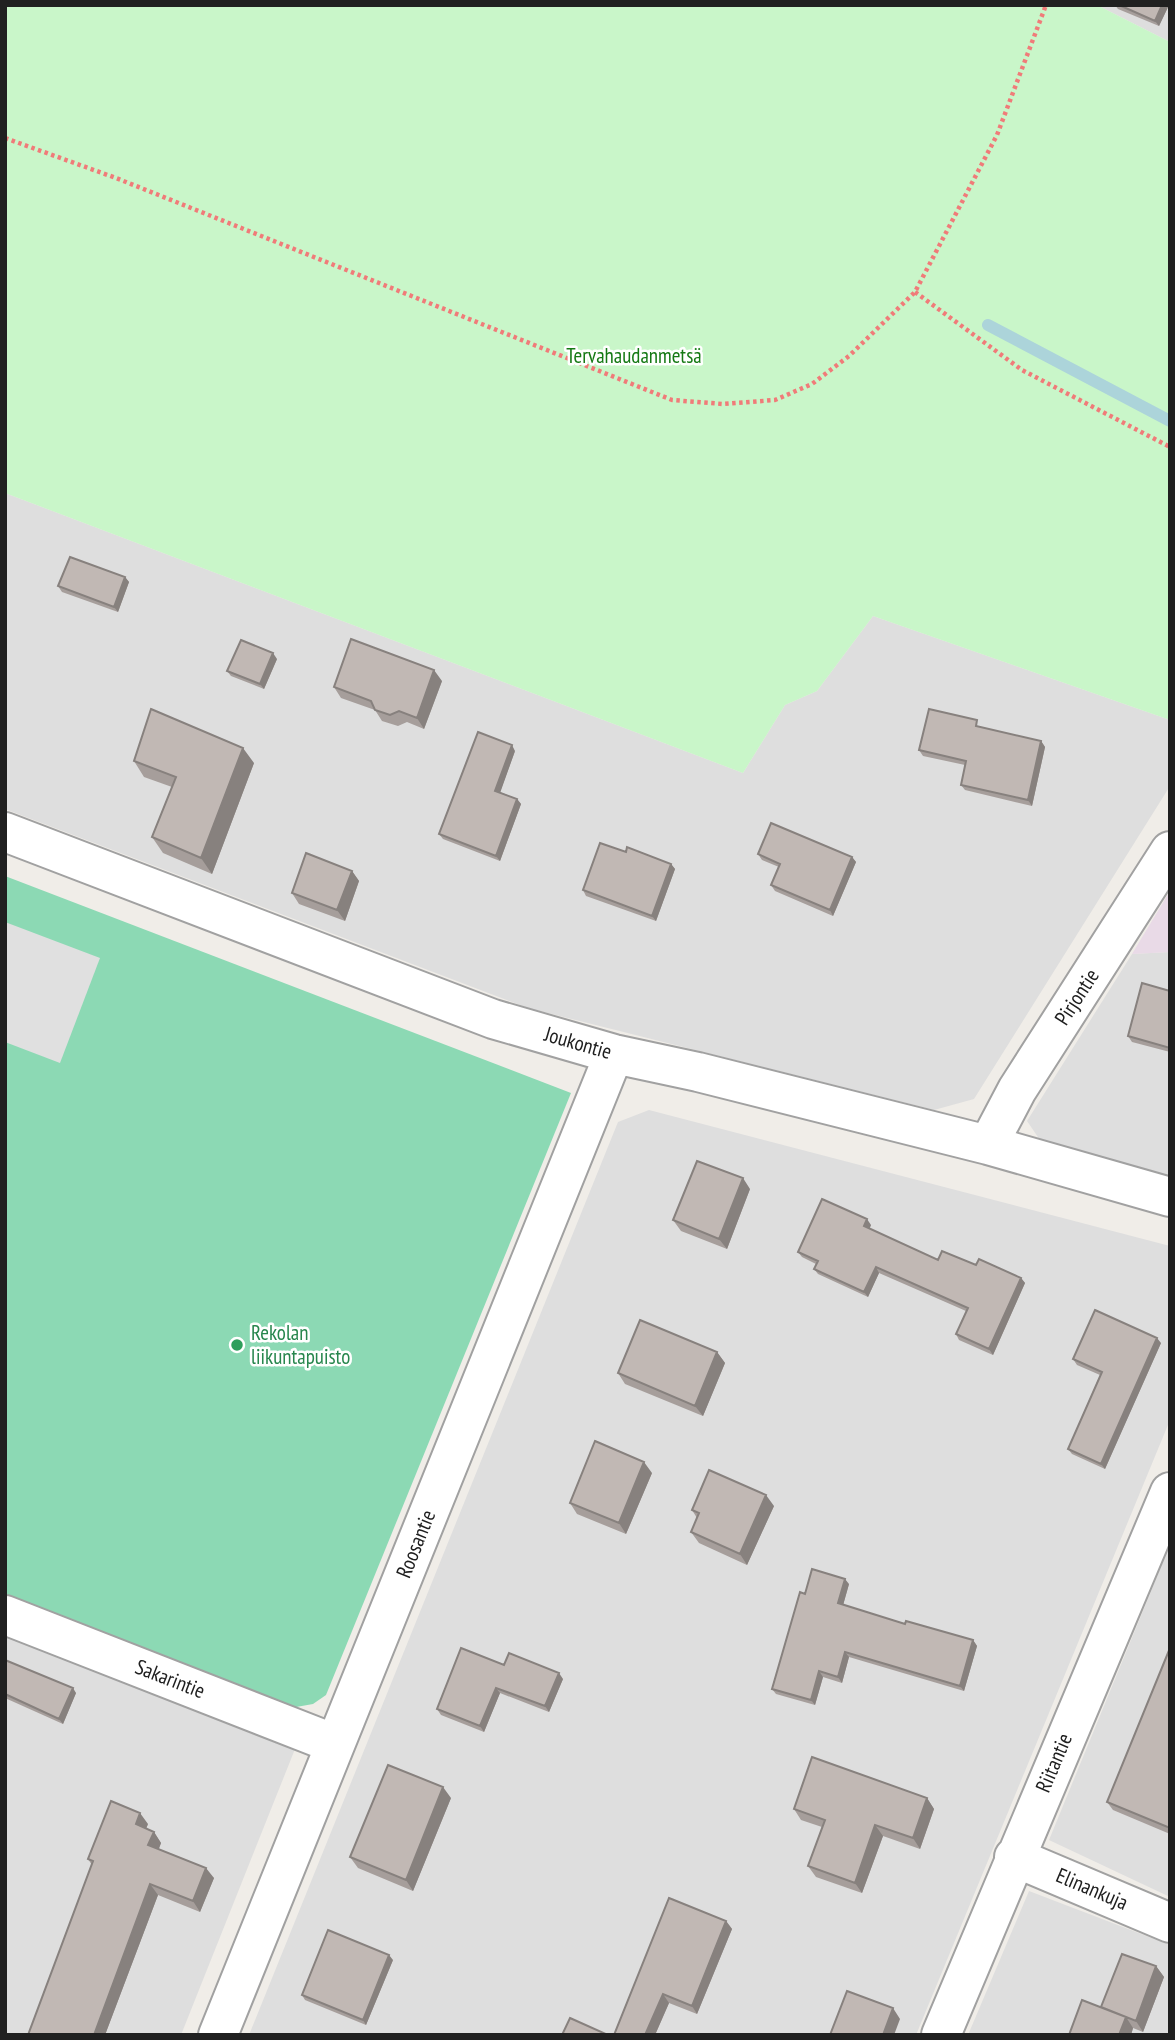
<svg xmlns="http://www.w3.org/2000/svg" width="1175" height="2040" font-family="'PT Sans Narrow',sans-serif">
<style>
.residential{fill:#dedede}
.industrial{fill:#e9dae7}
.park{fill:#c9f6c9}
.pitch{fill:#8cd9b4}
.parking{fill:#e0e0e0}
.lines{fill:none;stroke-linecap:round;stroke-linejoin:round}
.stream{stroke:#acd4da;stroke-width:12}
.minor-casing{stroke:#a1a1a1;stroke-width:42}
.path{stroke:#f07b79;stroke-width:4.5;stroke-dasharray:3.5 3.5;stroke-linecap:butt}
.minor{stroke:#fff;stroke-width:38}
.wall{fill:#a69e9b}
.shaded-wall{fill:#87817e}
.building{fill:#c1b8b4;stroke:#87817e;stroke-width:2}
.leisure-dot{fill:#2e9e5b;stroke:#fff;stroke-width:2.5}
.labels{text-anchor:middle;stroke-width:5;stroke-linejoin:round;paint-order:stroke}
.park-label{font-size:21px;fill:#157914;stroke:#fff}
.street-label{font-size:21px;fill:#202020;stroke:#fff}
.leisure-label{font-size:21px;fill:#27864d;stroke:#fff;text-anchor:start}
</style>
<rect width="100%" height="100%" fill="#f0ede8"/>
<path class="residential" d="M 1097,5 L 1170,5 L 1170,42 Z
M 5,493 L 743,773 L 785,705 L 817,691 L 873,616 L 1170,720 L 1170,786 L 974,1099 L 934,1110 L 528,1008 L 5,809 Z
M 1170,952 L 1170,1175 L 1042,1143 L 1027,1121 L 1132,954 Z
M 649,1110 L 1170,1246 L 1170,1420 L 916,2035 L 249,2035 L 618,1122 Z
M 1170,1545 L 1170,1897 L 1049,1840 Z
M 5,1631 L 295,1749 L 181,2035 L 5,2035 Z
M 1029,1891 L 1170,1945 L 1170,2035 L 968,2035 Z"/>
<path class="industrial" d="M 1170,891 L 1170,952 L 1132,954 Z"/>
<path class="park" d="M 5,5 L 1097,5 L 1170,42 L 1170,720 L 873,616 L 817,691 L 785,705 L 743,773 L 5,493 Z"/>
<path class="pitch" d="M 5,876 L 571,1093 L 326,1695 L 313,1704 L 285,1709 L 5,1597 Z"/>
<path class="parking" d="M 5,922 L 100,958 L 60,1063 L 5,1042 Z"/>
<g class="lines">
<path class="stream" d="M 988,325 L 1170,421"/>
<defs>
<path id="minor" d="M 5,832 L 493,1019 L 614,1054 L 698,1072 L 988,1145 L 1170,1197
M 988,1145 L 1017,1090 L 1170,851
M 5,1615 L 335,1744
M 1014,1857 L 1170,1923
M 218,2035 L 614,1054
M 941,2035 L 1170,1492"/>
</defs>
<use href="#minor" class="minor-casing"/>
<path class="path" d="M 5,138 L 116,178 L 672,400 L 723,404 L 775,400 L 812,384 L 849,356 L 915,292 L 997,135 L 1046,5
M 915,292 L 1022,370 L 1170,447"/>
<use href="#minor" class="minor"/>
</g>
<path class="wall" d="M 1115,5 L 1169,5 L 1159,26 L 1118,9 Z
M 125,577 L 129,582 L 118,612 L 62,592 L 58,586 Z
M 277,659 L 264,689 L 231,676 L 227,671 Z
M 442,681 L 424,729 L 407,722 L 398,726 L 382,721 L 375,710 L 341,698 L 334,687 Z
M 981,726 L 981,727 L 1041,741 L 1045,747 L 1032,806 L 965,790 L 961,785 L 965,765 L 923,756 L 919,750 Z
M 515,751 L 500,792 L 517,799 L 521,804 L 500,861 L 443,839 L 439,834 Z
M 134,761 L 254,763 L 212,874 L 163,853 L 152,837 L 172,787 L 144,777 Z
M 626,852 L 671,864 L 675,869 L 656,921 L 586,896 L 583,890 Z
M 758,854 L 852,857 L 856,862 L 833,916 L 775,891 L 771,885 L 779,867 L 762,860 Z
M 352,871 L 359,881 L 345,921 L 299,904 L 292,893 Z
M 1170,991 L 1170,1052 L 1132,1042 L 1128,1036 Z
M 750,1189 L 727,1249 L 681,1231 L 673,1220 Z
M 871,1225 L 869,1229 L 938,1260 L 976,1265 L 1021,1278 L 1025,1283 L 993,1355 L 959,1340 L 956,1334 L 966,1311 L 879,1273 L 868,1297 L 818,1274 L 814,1269 L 816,1264 L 802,1257 L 798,1252 Z
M 1161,1343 L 1105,1469 L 1072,1454 L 1068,1449 L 1100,1375 L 1077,1365 L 1073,1359 Z
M 717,1352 L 725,1363 L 703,1416 L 625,1384 L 618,1373 Z
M 652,1473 L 626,1534 L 577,1514 L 570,1503 Z
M 774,1506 L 747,1565 L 699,1543 L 691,1532 L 697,1518 L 692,1510 Z
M 849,1584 L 843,1605 L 905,1624 L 973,1640 L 977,1646 L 964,1691 L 849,1657 L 842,1683 L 823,1677 L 815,1705 L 776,1694 L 772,1689 L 805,1594 Z
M 1170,1648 L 1170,1834 L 1113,1810 L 1107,1802 Z
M 5,1660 L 76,1693 L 63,1724 L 5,1698 Z
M 504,1665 L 563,1679 L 549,1712 L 500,1693 L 484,1732 L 441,1715 L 437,1709 Z
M 451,1798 L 413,1891 L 358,1868 L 350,1857 Z
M 927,1798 L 934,1809 L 920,1849 L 883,1836 L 862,1893 L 816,1877 L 808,1866 L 822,1827 L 801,1820 L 794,1809 Z
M 148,1824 L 146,1829 L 154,1832 L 161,1843 L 159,1849 L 214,1878 L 200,1912 L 158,1895 L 105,2035 L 28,2035 L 92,1865 L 88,1859 Z
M 726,1921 L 732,1929 L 697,2014 L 669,2003 L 655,2035 L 614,2035 Z
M 393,1960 L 366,2025 L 305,2000 L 302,1995 Z
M 1156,1966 L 1164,1977 L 1143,2032 L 1133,2028 L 1131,2035 L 1069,2035 Z"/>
<path class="shaded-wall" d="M 1162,5 L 1169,5 L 1159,26 L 1155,21 Z
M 125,577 L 129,582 L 118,612 L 114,607 Z
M 273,653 L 277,659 L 264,689 L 260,684 Z
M 434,670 L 442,681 L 424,729 L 417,718 Z
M 1041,741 L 1045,747 L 1032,806 L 1028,800 Z
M 512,745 L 515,751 L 499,796 L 495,791 Z
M 243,748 L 254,763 L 212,874 L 201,858 Z
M 517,799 L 521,804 L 500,861 L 496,856 Z
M 852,857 L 856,862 L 833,916 L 830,910 Z
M 671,864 L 675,869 L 656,921 L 652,916 Z
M 352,871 L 359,881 L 345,921 L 337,910 Z
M 743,1178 L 750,1189 L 727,1249 L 719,1239 Z
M 867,1219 L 871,1225 L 868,1232 L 864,1226 Z
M 876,1267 L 879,1273 L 868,1297 L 864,1292 Z
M 1021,1278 L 1025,1283 L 993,1355 L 989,1349 Z
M 1157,1338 L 1161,1343 L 1105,1469 L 1101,1464 Z
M 717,1352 L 725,1363 L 703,1416 L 695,1406 Z
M 644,1462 L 652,1473 L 626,1534 L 619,1523 Z
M 766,1495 L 774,1506 L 747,1565 L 740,1554 Z
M 845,1579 L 849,1584 L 842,1609 L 838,1603 Z
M 973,1640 L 977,1646 L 964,1691 L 960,1686 Z
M 845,1652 L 849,1657 L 842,1683 L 838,1677 Z
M 819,1671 L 823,1677 L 815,1705 L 811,1700 Z
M 559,1673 L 563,1679 L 549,1712 L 545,1706 Z
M 73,1688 L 76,1693 L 63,1724 L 59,1719 Z
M 496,1688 L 500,1693 L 484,1732 L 480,1726 Z
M 443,1787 L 451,1798 L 413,1891 L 406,1880 Z
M 927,1798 L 934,1809 L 920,1849 L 913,1838 Z
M 140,1813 L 148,1824 L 143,1835 L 136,1824 Z
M 875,1825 L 883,1836 L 862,1893 L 855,1883 Z
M 154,1832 L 161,1843 L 156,1855 L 148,1845 Z
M 206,1868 L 214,1878 L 200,1912 L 193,1901 Z
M 150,1884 L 158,1895 L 105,2035 L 94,2035 Z
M 726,1921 L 732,1929 L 697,2014 L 692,2006 Z
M 389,1955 L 393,1960 L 366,2025 L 363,2020 Z
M 1156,1966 L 1164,1977 L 1143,2032 L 1136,2021 Z
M 663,1994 L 669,2003 L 655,2035 L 645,2035 Z
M 893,2008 L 900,2019 L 894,2035 L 883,2035 Z
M 1126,2017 L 1133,2028 L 1131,2035 L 1119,2035 Z"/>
<path class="building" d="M 1119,5 L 1162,5 L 1155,21 Z
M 70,557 L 125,577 L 114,607 L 58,586 Z
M 351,639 L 434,670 L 417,718 L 399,711 L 390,715 L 375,710 L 371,701 L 334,687 Z
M 241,640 L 273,653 L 260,684 L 227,671 Z
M 151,709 L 243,748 L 201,858 L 152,837 L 176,777 L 134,761 Z
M 929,709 L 977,720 L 976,726 L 1041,741 L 1028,800 L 961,785 L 966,761 L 919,750 Z
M 478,732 L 512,745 L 495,791 L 517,799 L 496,856 L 439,834 Z
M 771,823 L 852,857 L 830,910 L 771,885 L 780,864 L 758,854 Z
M 600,843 L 626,852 L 627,847 L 671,864 L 652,916 L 583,890 Z
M 306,853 L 352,871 L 337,910 L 292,893 Z
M 1142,983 L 1170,991 L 1170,1048 L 1128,1036 Z
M 697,1161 L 743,1178 L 719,1239 L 673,1220 Z
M 822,1199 L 867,1219 L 864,1226 L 938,1260 L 942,1251 L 976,1265 L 979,1259 L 1021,1278 L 989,1349 L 956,1334 L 968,1308 L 876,1267 L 864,1292 L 814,1269 L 818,1261 L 798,1252 Z
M 1095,1310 L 1157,1338 L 1101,1464 L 1068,1449 L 1102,1372 L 1073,1359 Z
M 640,1320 L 717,1352 L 695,1406 L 618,1373 Z
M 595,1441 L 644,1462 L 619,1523 L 570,1503 Z
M 709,1470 L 766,1495 L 740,1554 L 691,1532 L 699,1513 L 692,1510 Z
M 812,1569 L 845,1579 L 838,1603 L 905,1624 L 906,1621 L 973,1640 L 960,1686 L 845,1652 L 838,1677 L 819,1671 L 811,1700 L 772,1689 L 800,1592 L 805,1594 Z
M 461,1648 L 504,1665 L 509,1653 L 559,1673 L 545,1706 L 496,1688 L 480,1726 L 437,1709 Z
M 1170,1648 L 1170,1828 L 1107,1802 Z
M 5,1660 L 73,1688 L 59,1719 L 5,1694 Z
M 812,1757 L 927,1798 L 913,1838 L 875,1825 L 855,1883 L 808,1866 L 825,1820 L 794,1809 Z
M 388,1765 L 443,1787 L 406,1880 L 350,1857 Z
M 111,1801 L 140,1813 L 136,1824 L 154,1832 L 148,1845 L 206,1868 L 193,1901 L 150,1884 L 94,2035 L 28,2035 L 93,1861 L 88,1859 Z
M 669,1898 L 726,1921 L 692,2006 L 663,1994 L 645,2035 L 614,2035 Z
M 328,1930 L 389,1955 L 363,2020 L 302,1995 Z
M 1122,1954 L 1156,1966 L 1136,2021 L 1101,2007 Z
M 847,1991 L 893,2008 L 883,2035 L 830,2035 Z
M 1082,2000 L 1126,2017 L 1119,2035 L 1069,2035 Z
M 570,2018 L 608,2035 L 562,2035 Z"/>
<circle class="leisure-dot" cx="237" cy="1345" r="7"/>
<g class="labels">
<g class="park-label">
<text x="634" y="363">Tervahaudanmetsä</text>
</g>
<g class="street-label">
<text transform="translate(1077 997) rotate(-57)" y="7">Pirjontie</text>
<text transform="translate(578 1043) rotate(16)" y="7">Joukontie</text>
<text transform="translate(416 1544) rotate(-68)" y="7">Roosantie</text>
<text transform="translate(170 1679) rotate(21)" y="7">Sakarintie</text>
<text transform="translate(1054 1763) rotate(-67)" y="7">Riitantie</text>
<text transform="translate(1092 1889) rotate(23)" y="7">Elinankuja</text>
</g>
<g class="leisure-label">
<text x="251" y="1340">Rekolan<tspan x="251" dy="24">liikuntapuisto</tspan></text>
</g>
</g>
<rect width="1175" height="2040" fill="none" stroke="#202020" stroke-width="14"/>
</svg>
